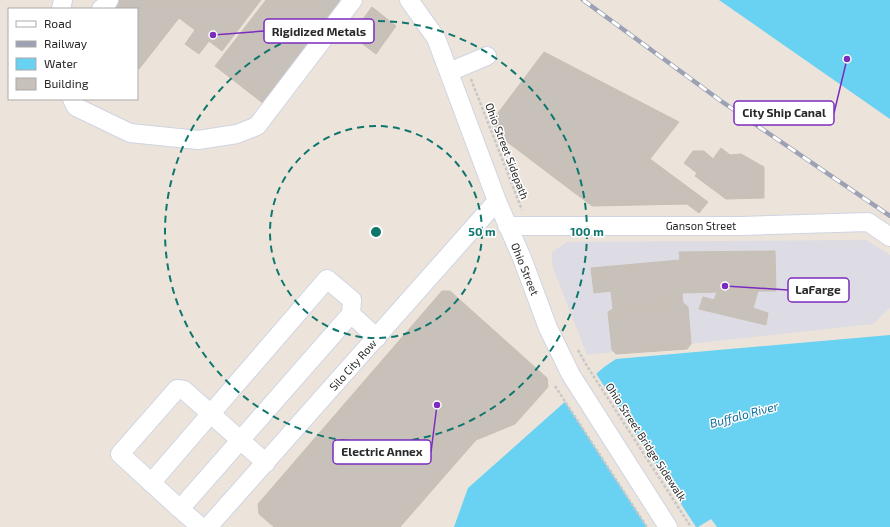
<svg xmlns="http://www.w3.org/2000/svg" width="890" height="527" font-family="'Exo 2',sans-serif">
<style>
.industrial{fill:#dddbe4}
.water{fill:#69d1f1}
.pier{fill:#ece4da}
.building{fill:#c7c1ba;stroke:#c7c0b4}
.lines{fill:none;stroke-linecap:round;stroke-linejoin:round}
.minor-casing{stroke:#cfd4e3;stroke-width:20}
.path{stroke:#c7c7c7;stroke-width:2.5;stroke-dasharray:3 2;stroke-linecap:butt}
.minor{stroke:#fff;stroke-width:18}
.rail-casing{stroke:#9da1b4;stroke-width:4.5}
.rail{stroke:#fff;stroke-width:3;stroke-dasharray:9;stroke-linecap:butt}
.ring{fill:none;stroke:#0f766e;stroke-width:2;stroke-dasharray:7 5}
.labels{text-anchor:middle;stroke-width:3;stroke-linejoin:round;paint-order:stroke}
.street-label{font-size:11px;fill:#292929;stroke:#fff}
.water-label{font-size:12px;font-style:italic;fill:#0a6e9c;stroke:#fff}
.centre{fill:#0f766e;stroke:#fff;stroke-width:2}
.ring-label{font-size:12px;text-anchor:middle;font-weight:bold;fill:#0f766e;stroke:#fff;stroke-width:3;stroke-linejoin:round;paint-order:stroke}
.leader{fill:none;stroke:#7b2cbf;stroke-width:1.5}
.callout-dot{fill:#7b2cbf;stroke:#fff;stroke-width:1.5}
.callout{fill:#fff;stroke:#7b2cbf;stroke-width:1.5}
.callout-label{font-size:12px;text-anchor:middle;font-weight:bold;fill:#292929}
</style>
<rect width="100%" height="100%" fill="#ece4da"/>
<path class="industrial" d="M 866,240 L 890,255 L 890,308 L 873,324 L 587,355 L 552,265 L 552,252 L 567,242 Z"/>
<path class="water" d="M 719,0 L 890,0 L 890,119 Z
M 890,335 L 890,527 L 717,527 L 711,519 L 698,527 L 454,527 L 468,488 L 604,367 L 616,359 Z"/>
<path class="pier" d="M 595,372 L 696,527 L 647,527 L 564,400 Z"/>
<path class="building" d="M 120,0 L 261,0 L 222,51 L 209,41 L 199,54 L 185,44 L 195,30 L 179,18 L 139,69 L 137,68 L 137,9 L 113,9 Z
M 266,0 L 338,0 L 342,3 L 264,104 L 215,66 Z
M 372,7 L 396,26 L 376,54 L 351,35 Z
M 544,52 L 679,122 L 650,159 L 708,202 L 699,213 L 687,204 L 592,206 L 498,135 L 492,121 Z
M 721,148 L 730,155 L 741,154 L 764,167 L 764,198 L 726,199 L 695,176 L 697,173 L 684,163 L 693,151 L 704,151 L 713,159 Z
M 775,251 L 776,291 L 758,291 L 753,308 L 768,313 L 766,325 L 699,309 L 703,297 L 714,300 L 717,292 L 682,293 L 683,303 L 613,309 L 611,291 L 594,293 L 591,268 L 680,260 L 679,252 Z
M 442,291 L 450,291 L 547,378 L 548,387 L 515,424 L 476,440 L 400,527 L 274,527 L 259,514 L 258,504 Z
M 683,303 L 688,307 L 691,344 L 687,349 L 616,354 L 612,350 L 608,312 L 613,309 Z"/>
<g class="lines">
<defs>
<path id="minor" d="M 409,0 L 436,38 L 497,201 L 522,258 L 548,328 L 571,375 L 668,527
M 61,9 L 63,0
M 101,9 L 105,6 L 109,0
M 449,72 L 487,56
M 72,99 L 76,107 L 130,133 L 198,140 L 237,134 L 257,126 L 353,0
M 507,226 L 741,226 L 868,222 L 890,237
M 151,483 L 327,279 L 352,300 L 351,314
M 180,509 L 120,454 L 177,389 L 184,390 L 266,463
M 201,527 L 180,509 L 351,314 L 377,338
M 208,527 L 497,201"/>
</defs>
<use href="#minor" class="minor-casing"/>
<path class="path" d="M 471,79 L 522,210
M 578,350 L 587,366 L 691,527
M 555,386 L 647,527"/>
<use href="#minor" class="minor"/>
<defs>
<path id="rail" d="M 583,0 L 721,101 L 890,216"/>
</defs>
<use href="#rail" class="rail-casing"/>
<use href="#rail" class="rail"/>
</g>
<g class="ring">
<circle cx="376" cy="232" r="106"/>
<circle cx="376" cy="232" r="211"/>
</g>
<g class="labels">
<g class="street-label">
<text transform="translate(507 151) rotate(69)" y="4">Ohio Street Sidepath</text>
<text x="701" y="230">Ganson Street</text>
<text transform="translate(525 269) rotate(68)" y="4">Ohio Street</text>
<text transform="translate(353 365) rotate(-48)" y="4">Silo City Row</text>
<text transform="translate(646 442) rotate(57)" y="4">Ohio Street Bridge Sidewalk</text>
</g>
<g class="water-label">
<text transform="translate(744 415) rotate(-15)" y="4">Buffalo River</text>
</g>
</g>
<circle cx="376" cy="232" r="6" class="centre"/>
<g class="ring-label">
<text x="482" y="236">50 m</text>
<text x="587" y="236">100 m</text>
</g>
<path class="leader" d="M213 35L264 31M847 59L834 113M725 286L788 290M437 405L431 452"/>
<g class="callout-dot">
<circle cx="213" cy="35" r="4"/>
<circle cx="847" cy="59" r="4"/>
<circle cx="725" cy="286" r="4"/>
<circle cx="437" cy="405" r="4"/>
</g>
<g class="callout">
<rect x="264" y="19" width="110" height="24" rx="4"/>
<rect x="734" y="101" width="100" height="24" rx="4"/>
<rect x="788" y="278" width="61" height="24" rx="4"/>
<rect x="333" y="440" width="98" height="24" rx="4"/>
</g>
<g class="callout-label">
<text x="319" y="36">Rigidized Metals</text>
<text x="784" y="117">City Ship Canal</text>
<text x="818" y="294">LaFarge</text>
<text x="382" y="456">Electric Annex</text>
</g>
<rect x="8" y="8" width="130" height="92" fill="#ffffff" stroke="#a9a9a9"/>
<rect x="16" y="21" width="20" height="6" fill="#ffffff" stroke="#a9a9a9"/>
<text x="44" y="28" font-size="12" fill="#292929">Road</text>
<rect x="16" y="41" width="20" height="6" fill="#9da1b4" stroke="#a9a9a9"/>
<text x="44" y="48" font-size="12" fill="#292929">Railway</text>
<rect x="16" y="58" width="20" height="12" fill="#69d1f1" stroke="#a9a9a9"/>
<text x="44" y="68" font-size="12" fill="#292929">Water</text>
<rect x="16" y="78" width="20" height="12" fill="#c7c1ba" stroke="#a9a9a9"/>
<text x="44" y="88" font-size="12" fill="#292929">Building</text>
</svg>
